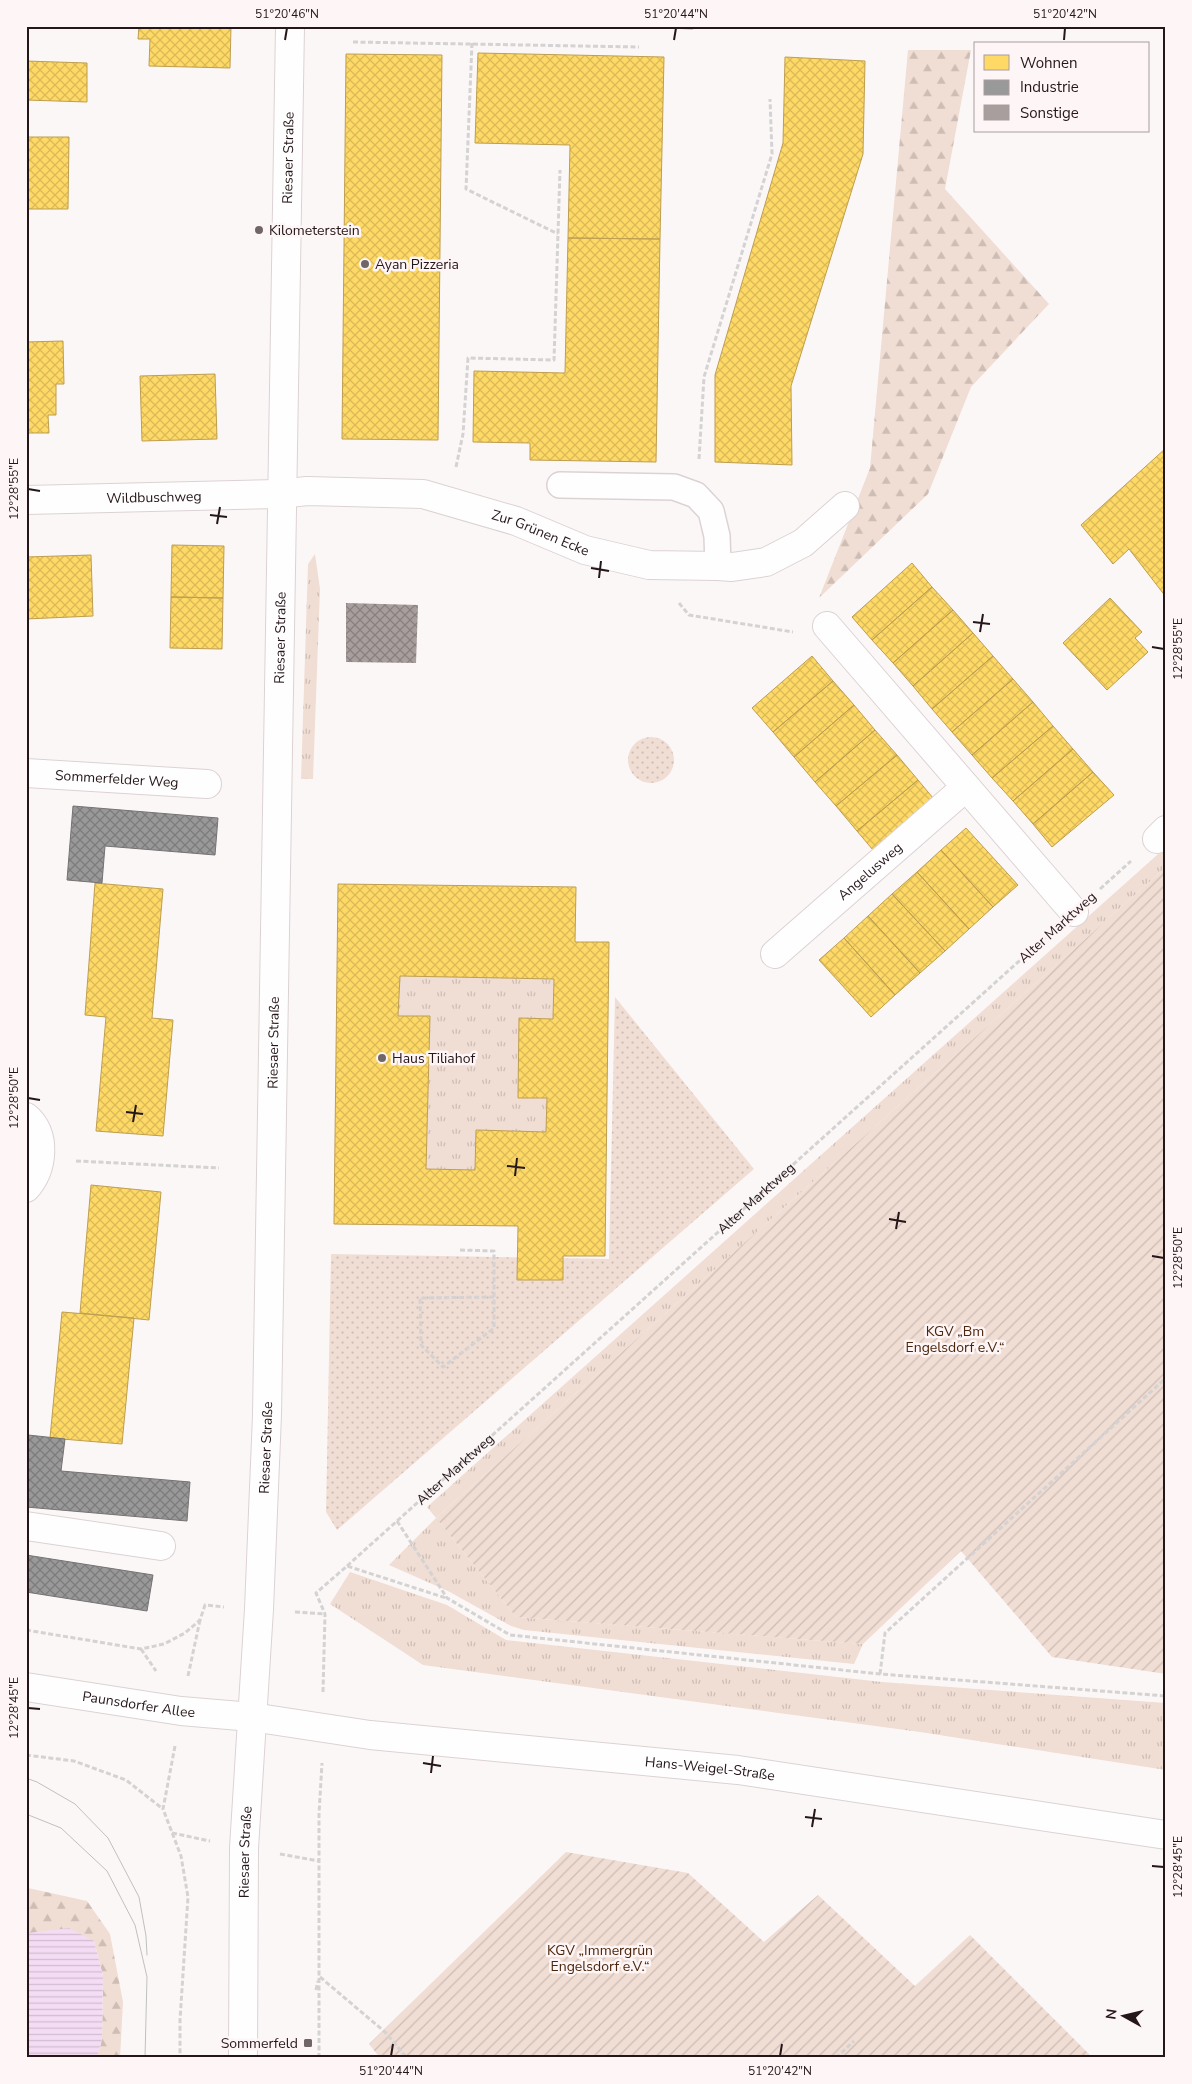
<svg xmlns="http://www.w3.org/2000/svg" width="1192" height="2084" font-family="'Nunito Sans',sans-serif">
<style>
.grass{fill:url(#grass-tufts)}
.forest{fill:url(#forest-firs)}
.park{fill:url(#park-dots)}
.garden{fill:url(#garden-furrows)}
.water{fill:url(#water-rules)}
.homes{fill:url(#homes-cross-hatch);stroke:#be9e4f;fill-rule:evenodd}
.industry{fill:url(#industry-cross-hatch);stroke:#767273}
.building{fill:url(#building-cross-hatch)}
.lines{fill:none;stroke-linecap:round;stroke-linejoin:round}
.service-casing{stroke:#dcd2d3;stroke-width:28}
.minor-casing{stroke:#dcd2d3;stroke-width:30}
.tertiary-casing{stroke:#dcd2d3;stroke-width:30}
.secondary-casing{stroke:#dcd2d3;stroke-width:30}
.path{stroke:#d4d2d2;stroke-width:3;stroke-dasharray:5 2.5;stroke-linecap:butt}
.service{stroke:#fffefe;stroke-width:25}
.minor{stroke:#fffefe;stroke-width:28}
.tertiary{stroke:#fffefe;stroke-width:28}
.secondary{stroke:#fffefe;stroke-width:28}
.tram{stroke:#c0bfbf;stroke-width:1}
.ticks{fill:none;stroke:#251619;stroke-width:2}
.poi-dot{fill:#706567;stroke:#fef5f6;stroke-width:2}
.labels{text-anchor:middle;stroke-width:5;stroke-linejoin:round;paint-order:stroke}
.street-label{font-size:14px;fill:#251619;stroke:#fef5f6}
.poi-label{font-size:14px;fill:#251619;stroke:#fef5f6;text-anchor:start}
.park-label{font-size:14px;fill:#4b260b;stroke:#fef5f6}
.neatline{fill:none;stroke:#251619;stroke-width:2}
.ticks-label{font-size:12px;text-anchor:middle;fill:#251619}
</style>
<defs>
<pattern id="grass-tufts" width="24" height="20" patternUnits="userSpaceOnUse" patternTransform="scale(1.25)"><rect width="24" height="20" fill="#f0ddd3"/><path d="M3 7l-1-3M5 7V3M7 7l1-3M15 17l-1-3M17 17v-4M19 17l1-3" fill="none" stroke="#cebdb5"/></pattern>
<pattern id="forest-firs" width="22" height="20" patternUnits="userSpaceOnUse" patternTransform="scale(1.25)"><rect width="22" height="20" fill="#f0ddd3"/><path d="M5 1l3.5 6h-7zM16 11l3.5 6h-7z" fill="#cebdb5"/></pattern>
<pattern id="park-dots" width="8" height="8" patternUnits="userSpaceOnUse" patternTransform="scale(1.25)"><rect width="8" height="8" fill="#f0ddd3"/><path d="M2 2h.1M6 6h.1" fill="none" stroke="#cebdb5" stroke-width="1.8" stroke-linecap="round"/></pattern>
<pattern id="garden-furrows" width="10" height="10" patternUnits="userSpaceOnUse" patternTransform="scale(1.25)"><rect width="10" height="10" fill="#f0ddd3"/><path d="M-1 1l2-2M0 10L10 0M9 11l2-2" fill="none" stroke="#cebdb5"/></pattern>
<pattern id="water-rules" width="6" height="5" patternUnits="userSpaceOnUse" patternTransform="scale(1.25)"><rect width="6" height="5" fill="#f4ddf4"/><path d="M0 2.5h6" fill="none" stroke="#d1bdd1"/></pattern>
<pattern id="homes-cross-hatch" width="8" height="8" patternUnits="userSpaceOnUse" patternTransform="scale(1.25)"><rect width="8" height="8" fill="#ffd966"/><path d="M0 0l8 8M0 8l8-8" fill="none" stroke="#daba58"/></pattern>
<pattern id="industry-cross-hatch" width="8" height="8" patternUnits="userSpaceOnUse" patternTransform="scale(1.25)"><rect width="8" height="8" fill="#999"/><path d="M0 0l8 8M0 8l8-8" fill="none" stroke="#7d7c7c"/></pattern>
<pattern id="building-cross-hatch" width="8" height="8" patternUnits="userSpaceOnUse" patternTransform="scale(1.25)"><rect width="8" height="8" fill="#a79e9d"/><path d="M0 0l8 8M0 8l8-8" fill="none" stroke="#88807f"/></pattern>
</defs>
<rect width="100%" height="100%" fill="#fcf7f7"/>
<path class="grass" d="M 315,554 L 320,589 L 313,779 L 301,779 L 308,564 Z
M 1166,847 L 1166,867 L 436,1518 L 516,1617 L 863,1644 L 854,1664 L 524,1630 L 511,1626 L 448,1591 L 389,1565 L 436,1518 L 427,1507 Z
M 400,976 L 554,979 L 553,1019 L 519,1018 L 518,1097 L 547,1098 L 546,1132 L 476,1130 L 475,1170 L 426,1169 L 430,1017 L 398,1016 Z
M 350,1572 L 447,1605 L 506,1640 L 882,1682 L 1166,1703 L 1166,1770 L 920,1732 L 423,1665 L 330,1604 Z"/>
<path class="forest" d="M 908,50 L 971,50 L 945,189 L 1049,304 L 971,387 L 928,494 L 819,598 L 870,468 Z
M 28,1888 L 87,1901 L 110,1934 L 123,2002 L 120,2058 L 97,2058 L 102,2039 L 103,1976 L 94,1941 L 29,1933 L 26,1936 L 26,1890 Z"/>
<path class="park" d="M628 760a23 23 0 1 1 46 0a23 23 0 1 1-46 0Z
M 615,997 L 754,1169 L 337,1530 L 326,1512 L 331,1254 L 609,1259 Z"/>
<path class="garden" d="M 1166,867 L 1166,1674 L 1052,1657 L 961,1551 L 863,1644 L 516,1617 L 436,1518 Z
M 566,1852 L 688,1873 L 764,1942 L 818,1895 L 915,1986 L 970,1935 L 1093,2058 L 380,2058 L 369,2044 Z"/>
<path class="water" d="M 69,1928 L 94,1941 L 103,1976 L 102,2039 L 97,2058 L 26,2058 L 26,1936 L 28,1933 Z"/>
<path class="homes" d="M 139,26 L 231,26 L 230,68 L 149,66 L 150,39 L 138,39 Z
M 614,26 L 693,26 L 693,29 Z
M 478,53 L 664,57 L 660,239 L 568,238 L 570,145 L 475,143 Z
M 346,54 L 442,55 L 438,440 L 342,439 Z
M 785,57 L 865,61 L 863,154 L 791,386 L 792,465 L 715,462 L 715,375 L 783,143 Z
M 26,61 L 87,63 L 87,102 L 26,100 Z
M 26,137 L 69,137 L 68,209 L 26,209 Z
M 568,238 L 660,239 L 656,462 L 530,460 L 530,443 L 473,442 L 474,371 L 565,373 Z
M 63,341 L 64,384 L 56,384 L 56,415 L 48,415 L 49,433 L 26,433 L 26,342 Z
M 215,374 L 217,439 L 142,441 L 140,376 Z
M 1166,448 L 1166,597 L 1129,549 L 1113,564 L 1081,525 Z
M 172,545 L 224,546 L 223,598 L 171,597 Z
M 91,555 L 93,616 L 26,619 L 26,557 Z
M 912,563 L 932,587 L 872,640 L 852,617 Z
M 932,587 L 953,610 L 893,663 L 872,640 Z
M 171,597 L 223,598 L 222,649 L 170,648 Z
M 1110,598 L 1142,632 L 1135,638 L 1148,652 L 1107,690 L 1063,643 Z
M 953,610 L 973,633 L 913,686 L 893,663 Z
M 973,633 L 993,656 L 932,709 L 913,686 Z
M 812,656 L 833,681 L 773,732 L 752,708 Z
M 993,656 L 1013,679 L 952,732 L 932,709 Z
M 1013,679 L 1033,702 L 972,755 L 952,732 Z
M 833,681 L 854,705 L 794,757 L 773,732 Z
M 1033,702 L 1053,726 L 992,778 L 972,755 Z
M 854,705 L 875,730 L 815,782 L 794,757 Z
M 1053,726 L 1073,749 L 1013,801 L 992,778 Z
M 875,730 L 897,755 L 836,806 L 815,782 Z
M 1073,749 L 1093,772 L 1033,824 L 1013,801 Z
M 897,755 L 918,780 L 857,831 L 836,806 Z
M 1093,772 L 1114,795 L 1052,847 L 1033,824 Z
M 918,780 L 938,804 L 878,856 L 857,831 Z
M 966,828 L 1018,885 L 993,907 L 941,850 Z
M 941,850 L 993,907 L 969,929 L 917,872 Z
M 917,872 L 969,929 L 945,951 L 892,894 Z
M 95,883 L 163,889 L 152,1018 L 173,1020 L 163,1136 L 96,1131 L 106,1017 L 85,1015 Z
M 338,884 L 576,887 L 575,942 L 609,942 L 605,1256 L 563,1256 L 563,1280 L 517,1280 L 518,1226 L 334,1224 ZM 400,976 L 554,979 L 553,1019 L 519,1018 L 518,1098 L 547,1098 L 546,1132 L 476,1130 L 475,1170 L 426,1169 L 430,1016 L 398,1016 Z
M 892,894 L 945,951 L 920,973 L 868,916 Z
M 868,916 L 920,973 L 895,995 L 844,938 Z
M 844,938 L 895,995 L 871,1017 L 819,960 Z
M 91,1185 L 161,1192 L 149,1320 L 80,1313 Z
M 62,1312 L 134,1318 L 122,1444 L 50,1438 Z"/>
<path class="industry" d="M 73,806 L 218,818 L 215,855 L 105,846 L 102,883 L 67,880 Z
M 28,1435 L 65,1439 L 61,1471 L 190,1482 L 187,1521 L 26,1507 Z
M 26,1555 L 153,1575 L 147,1611 L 26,1592 Z"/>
<path class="building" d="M 346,603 L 418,605 L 416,663 L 346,662 Z"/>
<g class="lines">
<defs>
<path id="service" d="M 560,485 L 674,487 L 696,495 L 711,511 L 717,536 L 718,566"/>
<g id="minor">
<path id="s2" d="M 26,500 L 280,494 L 307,491 L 423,494 L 516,521 L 585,550 L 649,565 L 718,566 L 732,567 L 766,562 L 803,543 L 845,506"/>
<path d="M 827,626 L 1074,912"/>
<path id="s3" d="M 26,773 L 207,784"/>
<path d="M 1157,839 L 1166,830"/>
<path id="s4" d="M 775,954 L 966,787"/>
<path d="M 26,1117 C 47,1135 43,1169 26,1188"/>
<path d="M 26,1526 L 161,1546"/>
</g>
<g id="tertiary">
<path id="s5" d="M 252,1717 L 370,1735 L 738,1770 L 1166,1835"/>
</g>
<g id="secondary">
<path id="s6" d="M 26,1687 L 181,1711 L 252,1717"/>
<path id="s7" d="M 243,2058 L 244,1848 L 259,1609 L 267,1415 L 290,26"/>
</g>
</defs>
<use href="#service" class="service-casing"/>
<use href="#minor" class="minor-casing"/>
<use href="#tertiary" class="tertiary-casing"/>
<use href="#secondary" class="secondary-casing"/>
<g class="path">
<path d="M 353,42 L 639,47"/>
<path d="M 472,43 L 466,189 L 558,234"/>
<path d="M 699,459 L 704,377 L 772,154 L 770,99"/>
<path d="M 456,467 L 463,434 L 468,358 L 554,360 L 560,170"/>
<path d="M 679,603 L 689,615 L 793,632"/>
<path d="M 1100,889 L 1131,861"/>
<path d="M 76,1161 L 219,1168"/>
<path d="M 460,1250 L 494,1251 L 494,1328 L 443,1367 L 421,1345 L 420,1298 L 494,1297"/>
<path d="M 397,1521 L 447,1598 L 510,1635 L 880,1674 L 1166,1696"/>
<path id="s1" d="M 347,1566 L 1047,936"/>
<path d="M 295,1612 L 325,1614"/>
<path d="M 26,1630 L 141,1649 L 164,1644 L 185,1633 L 200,1620 L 205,1605 L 224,1607"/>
<path d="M 141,1649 L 156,1671"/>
<path d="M 880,1674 L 885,1633 L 1166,1378"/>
<path d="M 188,1676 L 200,1620"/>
<path d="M 323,1692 L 325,1614 L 316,1593 L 347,1566 L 446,1598"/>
<path d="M 175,1746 L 163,1809 L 181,1856 L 188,1897 L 180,2020 L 180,2058"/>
<path d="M 26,1755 L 74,1761 L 126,1780 L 163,1809"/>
<path d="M 172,1833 L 210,1841"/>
<path d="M 280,1854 L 319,1861"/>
<path d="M 320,1977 L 385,2032 L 407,2058"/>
<path d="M 316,1990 L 318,1981"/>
<path d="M 319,2058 L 319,1814 L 322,1763"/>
<path d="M 836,2058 L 854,2041"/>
</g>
<use href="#service" class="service"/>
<use href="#minor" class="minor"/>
<use href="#tertiary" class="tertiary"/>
<use href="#secondary" class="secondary"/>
<path class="tram" d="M 26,1778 L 37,1782 L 75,1804 L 108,1838 L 139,1897 L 146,1936 L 147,1955
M 26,1814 L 61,1828 L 107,1871 L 135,1925 L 147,1977 L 145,2058"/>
</g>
<path class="ticks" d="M 285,40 L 287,28M 674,40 L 676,28M 1064,40 L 1065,28M 28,489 L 40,491M 210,515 L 227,517M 217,524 L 220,507M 591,568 L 609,571M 599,578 L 601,561M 973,622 L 990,624M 980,632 L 983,614M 1152,647 L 1164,649M 28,1098 L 40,1100M 126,1112 L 143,1114M 133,1122 L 136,1105M 507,1166 L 525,1168M 515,1176 L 517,1158M 889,1219 L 906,1222M 896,1229 L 899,1212M 1152,1256 L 1164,1258M 28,1708 L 40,1709M 423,1763 L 441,1766M 431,1773 L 433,1756M 805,1817 L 822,1819M 812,1827 L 815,1809M 1152,1866 L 1164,1867M 391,2056 L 393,2044M 780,2056 L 782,2044"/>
<g class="poi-dot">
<circle cx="259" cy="230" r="5"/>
<circle cx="365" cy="264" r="5"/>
<circle cx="382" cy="1058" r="5"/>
<rect x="303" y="2038" width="10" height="10" rx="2.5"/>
</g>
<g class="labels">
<g class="street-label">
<text dy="5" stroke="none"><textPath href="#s7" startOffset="1901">Riesaer Straße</textPath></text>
<text dy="5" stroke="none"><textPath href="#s2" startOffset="128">Wildbuschweg</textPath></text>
<text dy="5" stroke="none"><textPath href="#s2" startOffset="521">Zur Grünen Ecke</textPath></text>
<text dy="5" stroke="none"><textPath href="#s7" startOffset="1421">Riesaer Straße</textPath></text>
<text dy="5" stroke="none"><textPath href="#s3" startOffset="91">Sommerfelder Weg</textPath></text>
<text dy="5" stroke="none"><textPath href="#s4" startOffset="126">Angelusweg</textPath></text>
<text transform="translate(1057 927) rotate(-42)" y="5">Alter Marktweg</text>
<text dy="5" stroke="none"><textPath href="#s7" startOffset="1016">Riesaer Straße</textPath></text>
<text dy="5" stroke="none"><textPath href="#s1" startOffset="550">Alter Marktweg</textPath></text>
<text dy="5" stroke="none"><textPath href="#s7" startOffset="611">Riesaer Straße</textPath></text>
<text dy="5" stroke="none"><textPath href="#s1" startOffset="145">Alter Marktweg</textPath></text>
<text dy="5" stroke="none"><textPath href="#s6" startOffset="114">Paunsdorfer Allee</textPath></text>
<text dy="5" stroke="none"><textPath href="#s5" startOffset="461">Hans-Weigel-Straße</textPath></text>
<text dy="5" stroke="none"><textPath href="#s7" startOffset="206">Riesaer Straße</textPath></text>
</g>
<g class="poi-label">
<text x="269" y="235">Kilometerstein</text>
<text x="375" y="269">Ayan Pizzeria</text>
<text x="392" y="1063">Haus Tiliahof</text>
<text x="298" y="2048" text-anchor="end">Sommerfeld</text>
</g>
<g class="park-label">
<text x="955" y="1336">KGV „Bm<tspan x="955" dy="16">Engelsdorf e.V.“</tspan></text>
<text x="600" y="1955">KGV „Immergrün<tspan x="600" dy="16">Engelsdorf e.V.“</tspan></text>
</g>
</g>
<rect width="1192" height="2084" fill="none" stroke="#fef5f6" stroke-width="55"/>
<rect x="974" y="42" width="175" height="90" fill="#fef5f6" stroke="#a79c9e"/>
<rect x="984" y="55" width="25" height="15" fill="#ffd966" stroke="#a79c9e"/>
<text x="1020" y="68" font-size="15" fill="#251619">Wohnen</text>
<rect x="984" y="80" width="25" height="15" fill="#999999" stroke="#a79c9e"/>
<text x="1020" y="92" font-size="15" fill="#251619">Industrie</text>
<rect x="984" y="105" width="25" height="15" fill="#a79e9d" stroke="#a79c9e"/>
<text x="1020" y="118" font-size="15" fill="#251619">Sonstige</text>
<g transform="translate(1124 2016) rotate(278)" stroke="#fef5f6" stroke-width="4" paint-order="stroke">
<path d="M0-4L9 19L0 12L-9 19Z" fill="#251619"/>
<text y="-8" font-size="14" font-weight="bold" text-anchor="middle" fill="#251619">N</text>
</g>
<rect x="28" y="28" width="1136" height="2028" class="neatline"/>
<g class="ticks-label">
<text x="287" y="18">51°20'46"N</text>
<text x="676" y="18">51°20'44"N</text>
<text x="1065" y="18">51°20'42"N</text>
<text transform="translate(14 489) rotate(-90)" y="4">12°28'55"E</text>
<text transform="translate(1178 649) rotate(-90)" y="4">12°28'55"E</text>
<text transform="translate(14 1098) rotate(-90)" y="4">12°28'50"E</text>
<text transform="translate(1178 1258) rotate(-90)" y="4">12°28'50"E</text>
<text transform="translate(14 1708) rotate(-90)" y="4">12°28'45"E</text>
<text transform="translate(1178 1867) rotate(-90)" y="4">12°28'45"E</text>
<text x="391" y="2075">51°20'44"N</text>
<text x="780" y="2075">51°20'42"N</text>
</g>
</svg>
